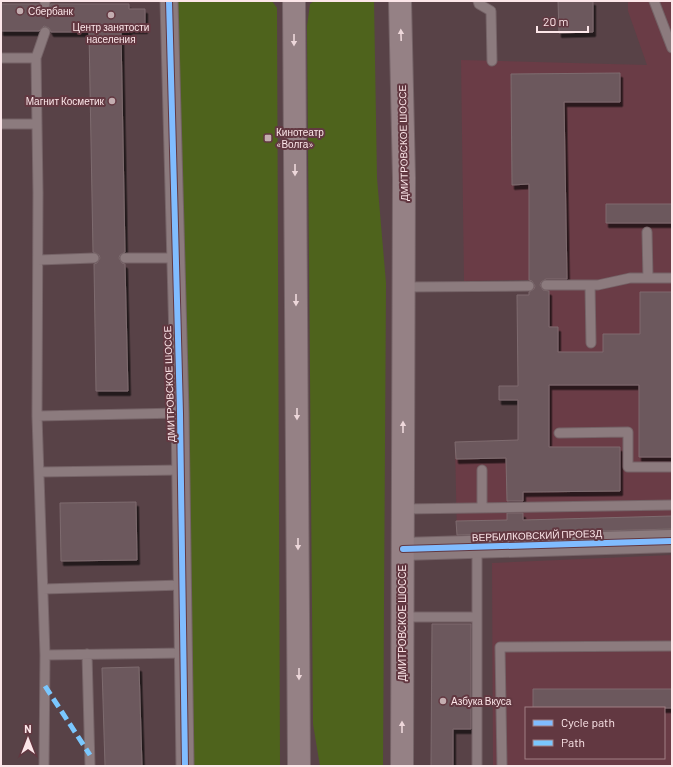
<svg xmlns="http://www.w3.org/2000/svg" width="673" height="767" font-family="Barlow,sans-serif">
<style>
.built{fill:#6a3c46;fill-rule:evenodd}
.green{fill:#4e631c}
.building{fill:#6c595d;stroke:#7e6b6f;filter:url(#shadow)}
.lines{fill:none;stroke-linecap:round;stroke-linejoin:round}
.service-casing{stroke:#756367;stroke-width:11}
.minor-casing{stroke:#756367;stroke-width:19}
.tertiary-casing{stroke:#756367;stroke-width:24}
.primary-casing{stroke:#756367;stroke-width:24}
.service{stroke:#8c7b7e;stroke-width:9}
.minor{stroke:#8c7b7e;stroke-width:17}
.tertiary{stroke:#8c7b7e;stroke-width:22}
.primary{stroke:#958185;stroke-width:22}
.quiet{stroke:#7ac7fe;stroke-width:5;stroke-dasharray:10 5;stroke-linecap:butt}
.cycleway-casing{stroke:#623841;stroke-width:8}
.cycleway{stroke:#80bcff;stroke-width:6}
.oneway{fill:#edd7da}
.poi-dot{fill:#c3adb0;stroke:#623841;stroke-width:1.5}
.labels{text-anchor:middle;stroke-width:4;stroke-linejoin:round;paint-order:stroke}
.poi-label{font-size:10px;fill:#fce6e9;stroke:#623841;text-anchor:start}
.street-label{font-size:10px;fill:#fce6e9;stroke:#623841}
</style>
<defs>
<filter id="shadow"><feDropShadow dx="2.5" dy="4.5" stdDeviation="0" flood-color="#0009"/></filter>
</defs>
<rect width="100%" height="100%" fill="#584247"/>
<path class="built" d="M 628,1 L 672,1 L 672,532 L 457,538 L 455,442 L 527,440 L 528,433 L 518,433 L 518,400 L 499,400 L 499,386 L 518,386 L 517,295 L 529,295 L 529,280 L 464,281 L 461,60 L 647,65 L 628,11 Z
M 672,555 L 672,766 L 493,766 L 492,563 ZM 526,708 L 664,708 L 664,758 L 526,758 Z"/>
<path class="green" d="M 176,1 L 272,1 L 277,8 L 280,766 L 194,766 Z
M 314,1 L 374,1 L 377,178 L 386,283 L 383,766 L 320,766 L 313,724 L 307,26 L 310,4 Z"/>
<path class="building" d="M 558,1 L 593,1 L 593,32 L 559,33 Z
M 1,4 L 39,4 L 40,7 L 45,10 L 48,9 L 51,4 L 129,4 L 129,9 L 145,9 L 145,29 L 129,29 L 129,32 L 121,32 L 125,252 L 120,255 L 119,258 L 122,263 L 125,264 L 128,391 L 96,391 L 94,264 L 97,263 L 100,258 L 99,255 L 93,252 L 89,32 L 51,32 L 49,28 L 44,26 L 39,31 L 1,31 Z
M 620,73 L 620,102 L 564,102 L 567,279 L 546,279 L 541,282 L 540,285 L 543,290 L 549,291 L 549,327 L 558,327 L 558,352 L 603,352 L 603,334 L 640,334 L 640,292 L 672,292 L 672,457 L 639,457 L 639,385 L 549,385 L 549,447 L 620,447 L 620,491 L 523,492 L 523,501 L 507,501 L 506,458 L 456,459 L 455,442 L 518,440 L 518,400 L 499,400 L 499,386 L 518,386 L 517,295 L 529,295 L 529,292 L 534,289 L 535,286 L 532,281 L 529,280 L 529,184 L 512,185 L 511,74 Z
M 606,204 L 672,204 L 672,223 L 606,223 Z
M 136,502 L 137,560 L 61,561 L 60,503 Z
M 507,513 L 523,513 L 523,520 L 672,516 L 672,529 L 457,535 L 456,521 L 507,520 Z
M 432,624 L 471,624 L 471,729 L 453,729 L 453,766 L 431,766 Z
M 139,667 L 142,766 L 105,766 L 102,668 Z
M 533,689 L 672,689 L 672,708 L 533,708 Z"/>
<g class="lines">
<defs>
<path id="service" d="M 45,1 L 45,4
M 478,1 L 479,4 L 491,11 L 492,61
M 654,1 L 672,48
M 1,58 L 36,58
M 1,124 L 37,124
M 647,232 L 648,278
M 125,258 L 175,258
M 38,260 L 94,258
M 546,285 L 598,285 L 630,278 L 672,278
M 590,285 L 591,343
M 404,287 L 529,286
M 37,416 L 180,413
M 559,433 L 628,432 L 628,467 L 672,467
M 482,470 L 482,508
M 39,472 L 181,470
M 403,509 L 672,505
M 43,589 L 183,585
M 403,617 L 477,617
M 87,654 L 90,766
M 45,655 L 184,653
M 44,766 L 45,655 L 37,416 L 38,193 L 36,58 L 45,32
M 477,766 L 477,547
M 502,766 L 500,647 L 672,646"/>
<path id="minor" d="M 169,1 L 180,413 L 185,766"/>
<path id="tertiary" d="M 403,549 L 672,541"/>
<path id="primary" d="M 294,1 L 299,766
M 400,1 L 404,178 L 402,766"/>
</defs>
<use href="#service" class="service-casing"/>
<use href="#minor" class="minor-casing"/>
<use href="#tertiary" class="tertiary-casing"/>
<use href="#primary" class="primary-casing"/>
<use href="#service" class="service"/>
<use href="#minor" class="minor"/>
<use href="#tertiary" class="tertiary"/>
<use href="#primary" class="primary"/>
<path class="quiet" d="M 45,686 L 90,755"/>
<defs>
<path id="cycleway" d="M 169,1 L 180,413 L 185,766
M 403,549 L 672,541"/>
</defs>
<use href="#cycleway" class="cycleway-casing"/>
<use href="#cycleway" class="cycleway"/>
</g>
<defs><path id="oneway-solid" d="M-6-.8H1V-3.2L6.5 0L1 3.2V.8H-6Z"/></defs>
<g class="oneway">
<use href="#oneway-solid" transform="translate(401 35) rotate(-92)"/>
<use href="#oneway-solid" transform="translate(294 40) rotate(90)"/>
<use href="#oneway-solid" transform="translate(295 170) rotate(90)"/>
<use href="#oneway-solid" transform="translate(296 300) rotate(90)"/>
<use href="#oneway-solid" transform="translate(297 414) rotate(90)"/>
<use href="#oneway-solid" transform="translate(403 427) rotate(-90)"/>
<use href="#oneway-solid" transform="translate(298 544) rotate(90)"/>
<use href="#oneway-solid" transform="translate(299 674) rotate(90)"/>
<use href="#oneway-solid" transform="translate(402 727) rotate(-90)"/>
</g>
<g class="poi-dot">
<circle cx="20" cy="11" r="4"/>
<circle cx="111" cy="15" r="4"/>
<circle cx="112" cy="101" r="4"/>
<rect x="264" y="134" width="8" height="8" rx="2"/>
<circle cx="443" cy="701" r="4"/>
</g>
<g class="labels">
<g class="poi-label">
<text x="28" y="15">Сбербанк</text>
<text x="111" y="31" text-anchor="middle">Центр занятости<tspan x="111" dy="12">населения</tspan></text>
<text x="104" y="105" text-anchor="end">Магнит Косметик</text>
<text x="276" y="136">Кинотеатр<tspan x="276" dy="12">«Волга»</tspan></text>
<text x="451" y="705">Азбука Вкуса</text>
</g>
<g class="street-label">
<text transform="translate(403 143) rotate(-91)" y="4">ДМИТРОВСКОЕ ШОССЕ</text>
<text transform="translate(169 384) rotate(-92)" y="4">ДМИТРОВСКОЕ ШОССЕ</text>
<text transform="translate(537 535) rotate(-2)" y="4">ВЕРБИЛКОВСКИЙ ПРОЕЗД</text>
<text transform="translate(402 623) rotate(-90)" y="4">ДМИТРОВСКОЕ ШОССЕ</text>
</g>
</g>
<rect width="673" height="767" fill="none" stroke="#fce6e9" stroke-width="4"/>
<rect x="525" y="707" width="140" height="52" fill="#623841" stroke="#a07e84"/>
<rect x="533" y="720" width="20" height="6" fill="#80bcff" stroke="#a07e84"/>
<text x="561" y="727" font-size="12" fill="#fce6e9">Cycle path</text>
<rect x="533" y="740" width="20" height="6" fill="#7ac7fe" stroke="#a07e84"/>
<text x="561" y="747" font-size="12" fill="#fce6e9">Path</text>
<g transform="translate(28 739)" stroke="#623841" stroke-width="3" paint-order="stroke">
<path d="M0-3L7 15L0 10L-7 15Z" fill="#fce6e9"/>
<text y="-6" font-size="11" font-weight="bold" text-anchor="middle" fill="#fce6e9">N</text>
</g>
<path d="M537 26v6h51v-6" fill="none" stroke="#fce6e9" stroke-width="2"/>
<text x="543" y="26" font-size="12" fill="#fce6e9" stroke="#623841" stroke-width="3" paint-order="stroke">20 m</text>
</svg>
